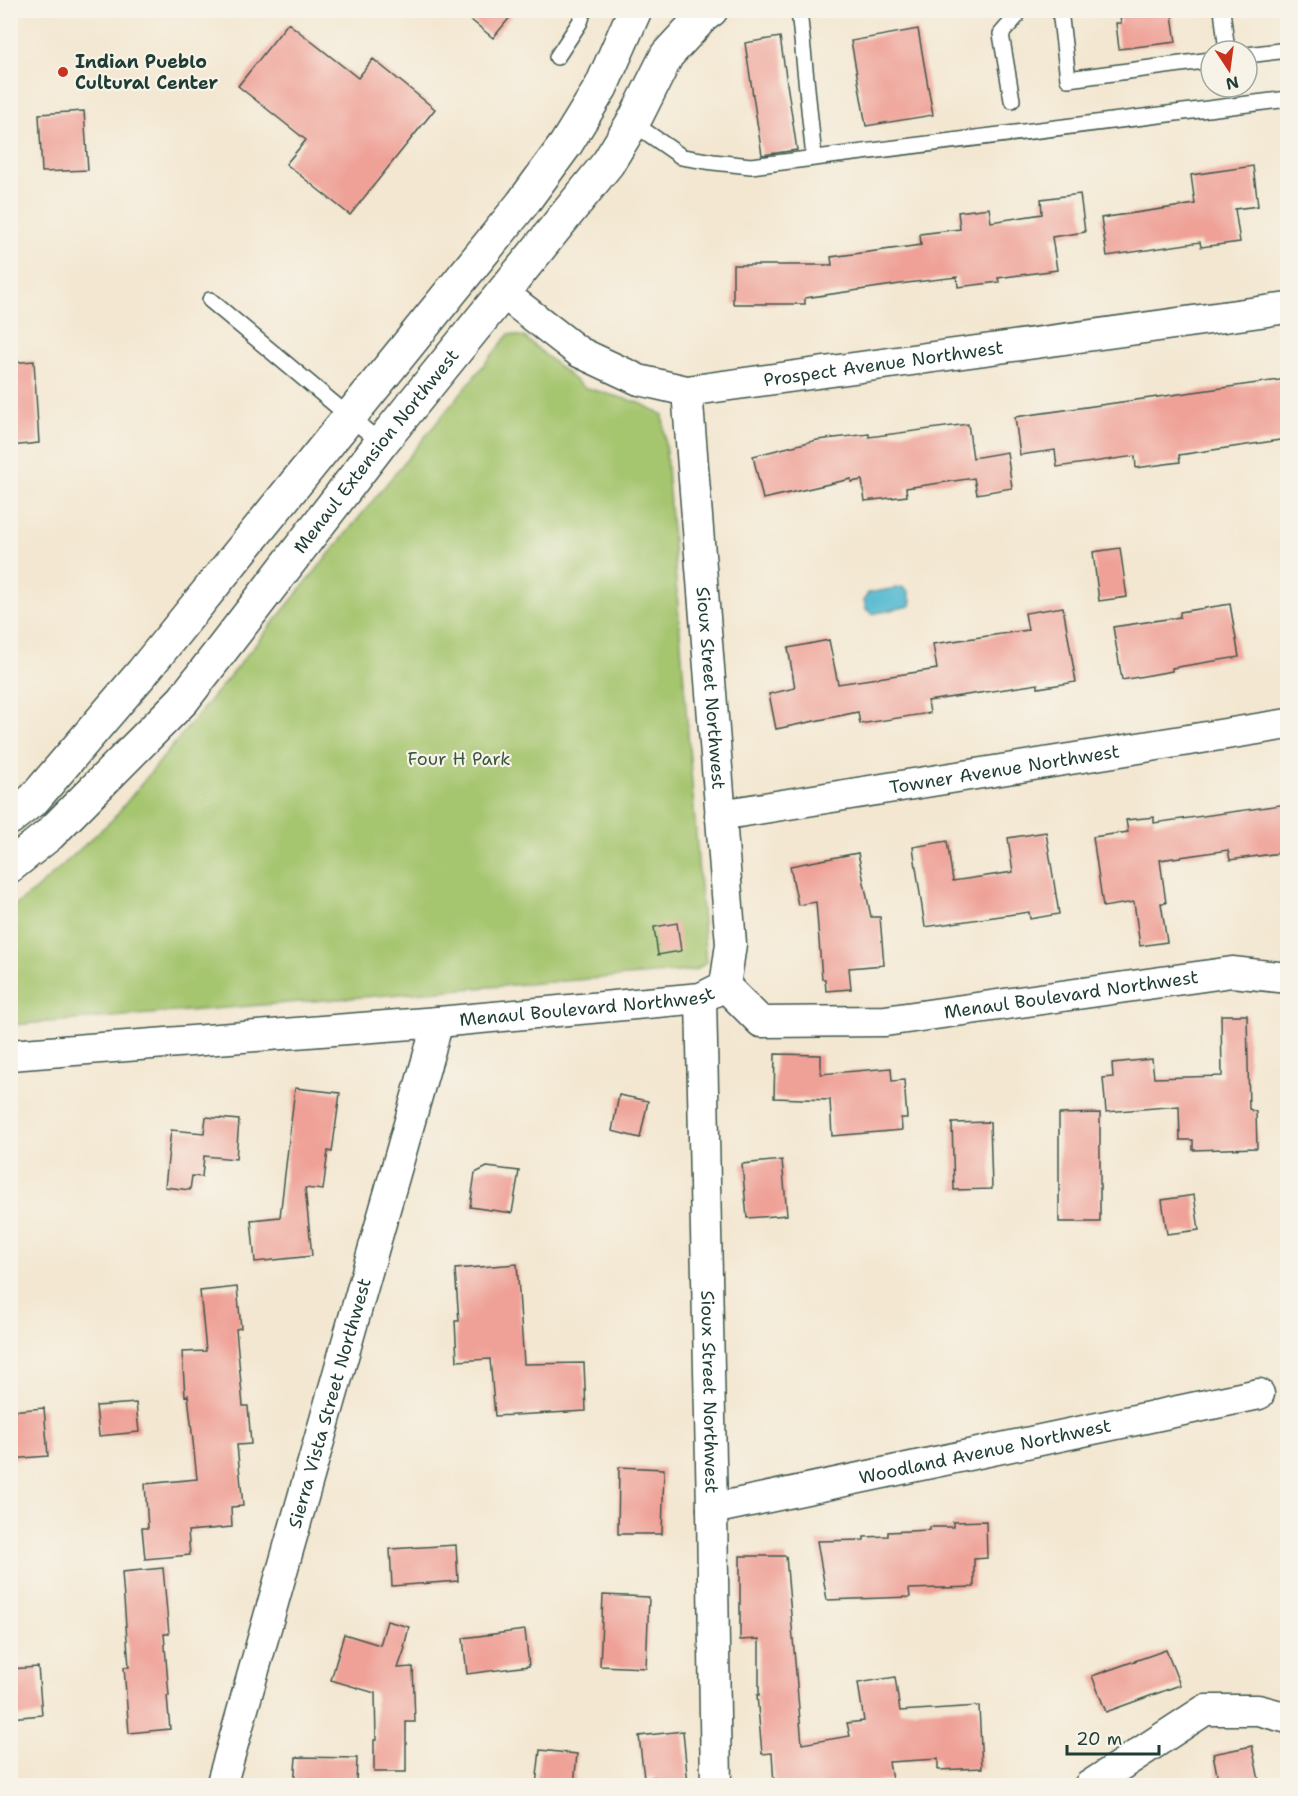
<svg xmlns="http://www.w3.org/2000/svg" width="1298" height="1796" font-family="'Shantell Sans',sans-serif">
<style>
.green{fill:#a5c56e;stroke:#628151;stroke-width:1.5}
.water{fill:#51b8d0;stroke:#387a82;stroke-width:1.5}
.building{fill:#efa197}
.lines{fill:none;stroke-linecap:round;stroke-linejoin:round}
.service-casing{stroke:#3f564c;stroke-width:18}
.minor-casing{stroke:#3f564c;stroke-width:33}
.secondary-casing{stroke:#3f564c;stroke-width:36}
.service{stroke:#fff;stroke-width:15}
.minor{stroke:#fff;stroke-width:30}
.secondary{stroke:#fff;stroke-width:33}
.poi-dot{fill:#c8321e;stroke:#f7f3e8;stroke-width:2}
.labels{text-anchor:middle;stroke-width:4.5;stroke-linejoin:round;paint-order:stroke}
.poi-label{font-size:18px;font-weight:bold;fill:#1f3d34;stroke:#f7f3e8;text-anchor:start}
.street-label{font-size:18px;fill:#1f3d34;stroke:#f7f3e8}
.park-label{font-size:18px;fill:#3a5840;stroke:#f7f3e8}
</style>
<rect width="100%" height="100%" fill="#f7f3e8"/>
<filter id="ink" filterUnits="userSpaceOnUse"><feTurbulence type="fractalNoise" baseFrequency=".0167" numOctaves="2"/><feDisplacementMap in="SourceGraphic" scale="12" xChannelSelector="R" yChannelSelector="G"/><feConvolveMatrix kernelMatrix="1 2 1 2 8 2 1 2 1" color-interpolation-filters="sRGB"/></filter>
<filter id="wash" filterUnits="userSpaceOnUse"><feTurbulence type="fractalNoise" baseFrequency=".008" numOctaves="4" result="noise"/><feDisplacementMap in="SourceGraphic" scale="24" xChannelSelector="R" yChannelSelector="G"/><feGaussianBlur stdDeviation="1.35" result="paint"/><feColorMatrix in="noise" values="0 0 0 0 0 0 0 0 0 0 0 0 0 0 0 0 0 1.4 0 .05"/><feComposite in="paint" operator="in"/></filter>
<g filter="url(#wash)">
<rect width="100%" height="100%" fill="#f3e7d1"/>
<path class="green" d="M 509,334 L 524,337 L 583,387 L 640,403 L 663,415 L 706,963 L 695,970 L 678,972 L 11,1025 L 11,908 L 32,893 L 112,820 Z"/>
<path class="water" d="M 902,587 L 908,591 L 911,601 L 910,606 L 872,614 L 866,609 L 864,600 L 868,593 Z"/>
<g id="blocks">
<path class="building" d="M 459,10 L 516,10 L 493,38 Z
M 1119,10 L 1165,10 L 1165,16 L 1172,15 L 1176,42 L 1119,49 L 1116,23 L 1121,23 Z
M 288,23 L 358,78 L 373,59 L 435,109 L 350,215 L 286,164 L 306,140 L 238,86 Z
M 918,29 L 933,115 L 866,126 L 851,41 Z
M 780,37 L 797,150 L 762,155 L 745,43 Z
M 84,111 L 88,170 L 42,172 L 39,114 Z
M 1253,166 L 1258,206 L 1235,209 L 1240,242 L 1201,247 L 1200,242 L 1107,256 L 1101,218 L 1195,204 L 1191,175 Z
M 1080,194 L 1085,232 L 1052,237 L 1057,270 L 998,278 L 999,282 L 958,287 L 957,277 L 907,283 L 805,298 L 805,304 L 733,304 L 733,265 L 832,265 L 831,257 L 921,245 L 920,234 L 960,229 L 958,212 L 989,208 L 991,222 L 1042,214 L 1041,199 Z
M 34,361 L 39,443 L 10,446 L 10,363 Z
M 1287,379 L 1287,439 L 1179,455 L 1180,462 L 1136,468 L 1135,456 L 1057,467 L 1055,450 L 1020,455 L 1015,417 Z
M 968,424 L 973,458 L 1007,452 L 1012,488 L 977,494 L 974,478 L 906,488 L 907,496 L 865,501 L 862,480 L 851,482 L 851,479 L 763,499 L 753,456 L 817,440 L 869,434 L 869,437 Z
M 1120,548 L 1127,597 L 1099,601 L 1093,552 Z
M 1230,604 L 1239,657 L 1172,668 L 1172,671 L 1122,680 L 1113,627 L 1180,617 L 1180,612 Z
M 1063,607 L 1076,682 L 1038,688 L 1038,684 L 928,701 L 930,713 L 860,724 L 858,712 L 776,729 L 769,694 L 795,688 L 788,648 L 829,640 L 838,684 L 937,669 L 933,644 L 1028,630 L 1025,613 Z
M 1287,804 L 1287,852 L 1230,860 L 1228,850 L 1160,860 L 1166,903 L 1161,903 L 1167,942 L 1140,946 L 1134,902 L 1103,907 L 1093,837 L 1128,832 L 1126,820 L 1154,817 L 1154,823 Z
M 1046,832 L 1059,914 L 1030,919 L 1029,912 L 925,927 L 913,847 L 947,841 L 953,881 L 1013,872 L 1008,838 Z
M 858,853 L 871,917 L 880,917 L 884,965 L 849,968 L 851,989 L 826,991 L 825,979 L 822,979 L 816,902 L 798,905 L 790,866 Z
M 677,923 L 681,951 L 658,955 L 654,927 Z
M 1221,1015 L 1247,1015 L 1249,1109 L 1256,1112 L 1257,1148 L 1193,1150 L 1193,1140 L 1180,1140 L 1179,1106 L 1106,1112 L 1103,1078 L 1113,1077 L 1112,1063 L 1152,1059 L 1154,1078 L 1222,1076 Z
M 775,1054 L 821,1055 L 821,1074 L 891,1068 L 892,1081 L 904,1080 L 907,1118 L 901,1118 L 902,1130 L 832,1136 L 830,1100 L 774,1098 Z
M 295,1088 L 340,1093 L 332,1152 L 328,1151 L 323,1190 L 305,1188 L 312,1256 L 255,1262 L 251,1220 L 280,1217 Z
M 619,1095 L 648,1101 L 640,1138 L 612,1131 Z
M 1100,1113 L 1100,1222 L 1059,1222 L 1059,1114 Z
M 206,1117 L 239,1120 L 236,1159 L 204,1156 L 202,1177 L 192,1176 L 190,1190 L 165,1187 L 171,1130 L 204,1133 Z
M 990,1122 L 992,1189 L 954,1190 L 952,1123 Z
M 782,1160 L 787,1215 L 747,1218 L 742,1164 Z
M 487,1167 L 519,1171 L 512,1213 L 470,1207 L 475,1173 Z
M 1194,1195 L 1199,1230 L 1167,1234 L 1162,1200 Z
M 517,1264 L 524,1364 L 584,1363 L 586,1411 L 495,1416 L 490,1359 L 457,1361 L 455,1321 L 459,1321 L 455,1269 Z
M 237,1287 L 241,1328 L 236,1329 L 243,1406 L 248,1406 L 251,1444 L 237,1445 L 243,1506 L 231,1507 L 232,1527 L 188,1531 L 190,1555 L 145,1559 L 142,1528 L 148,1528 L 145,1484 L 197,1479 L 188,1395 L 185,1396 L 182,1352 L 206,1351 L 200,1291 Z
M 136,1403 L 139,1432 L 99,1436 L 96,1406 Z
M 44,1408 L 48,1456 L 10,1459 L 10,1411 Z
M 619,1467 L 664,1469 L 662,1534 L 618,1534 Z
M 986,1521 L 987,1558 L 974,1559 L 974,1587 L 909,1589 L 910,1597 L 827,1600 L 817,1541 L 864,1540 L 864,1537 L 888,1536 L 888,1532 L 930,1530 L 930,1527 L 953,1527 L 953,1522 Z
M 456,1545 L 458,1581 L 392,1586 L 390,1549 Z
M 740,1556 L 786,1556 L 802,1744 L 850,1736 L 847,1723 L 864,1721 L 858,1683 L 895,1677 L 900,1711 L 979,1706 L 982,1768 L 938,1770 L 938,1759 L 889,1762 L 892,1780 L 855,1785 L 774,1785 L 772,1753 L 762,1754 L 757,1695 L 759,1695 L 759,1639 L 740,1640 Z
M 163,1568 L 169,1634 L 164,1634 L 169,1696 L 167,1696 L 170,1729 L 129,1733 L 124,1667 L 129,1667 L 122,1572 Z
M 603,1595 L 649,1597 L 646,1668 L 600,1666 Z
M 387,1621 L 409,1627 L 404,1647 L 405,1648 L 398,1668 L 413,1667 L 415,1722 L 406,1722 L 406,1772 L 374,1772 L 374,1740 L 376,1740 L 375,1693 L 331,1680 L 344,1634 L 380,1645 Z
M 525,1630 L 529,1666 L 467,1674 L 463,1638 Z
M 1166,1650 L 1180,1685 L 1106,1712 L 1092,1676 Z
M 38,1667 L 42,1715 L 10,1718 L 10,1669 Z
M 683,1731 L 688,1785 L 656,1785 L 655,1777 L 644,1778 L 639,1736 Z
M 1252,1746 L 1260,1785 L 1219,1785 L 1213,1754 Z
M 540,1750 L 577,1754 L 574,1785 L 536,1785 Z
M 296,1757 L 357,1758 L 356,1785 L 294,1785 Z"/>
</g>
</g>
<g filter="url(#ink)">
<use href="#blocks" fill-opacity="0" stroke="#3f564c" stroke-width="1.5"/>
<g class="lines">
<defs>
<path id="service" d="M 799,10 L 814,158
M 1060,10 L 1068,79 L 1211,60
M 1222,10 L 1227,51
M 1247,55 L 1288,50
M 557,57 L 580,22 L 584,10
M 1012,100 L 1001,34 L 1016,17 L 1015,10
M 633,123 L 682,157 L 713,162 L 751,166 L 1288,99
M 210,300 L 381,443"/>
<g id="minor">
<path id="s1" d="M 503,293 L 579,352 L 639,380 L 687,391 L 1288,308"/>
<path id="s2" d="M 687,391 L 731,944 L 725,986"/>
<path id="s3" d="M 720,815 L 1288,724"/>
<path id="s4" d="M 725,986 L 761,1022 L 885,1021 L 1232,972 L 1288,978"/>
<path id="s5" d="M 701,998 L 712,1509 L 716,1786"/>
<path id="s6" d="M 10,1055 L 438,1022 L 701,998 L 725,986"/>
<path id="s7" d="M 712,1509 L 1259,1394"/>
<path id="s8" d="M 221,1786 L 438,1022"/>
<path d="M 1089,1786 L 1205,1710 L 1258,1710 L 1288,1718"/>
</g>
<g id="secondary">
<path d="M 10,818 L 34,799 L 142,673 L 522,204 L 566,144 L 601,87 L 635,10"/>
<path id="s9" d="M 10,866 L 50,834 L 183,700 L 381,443 L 608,163 L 636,117 L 667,55 L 703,16 L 711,10"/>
</g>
</defs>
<use href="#service" class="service-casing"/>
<use href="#minor" class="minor-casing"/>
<use href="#secondary" class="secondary-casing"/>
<use href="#service" class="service"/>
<use href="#minor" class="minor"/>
<use href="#secondary" class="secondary"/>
</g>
</g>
<circle class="poi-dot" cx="63" cy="72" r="6"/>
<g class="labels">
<g class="poi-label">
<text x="75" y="68">Indian Pueblo<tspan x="75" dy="21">Cultural Center</tspan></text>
</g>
<g class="street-label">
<text dy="6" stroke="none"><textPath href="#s1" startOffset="410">Prospect Avenue Northwest</textPath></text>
<text dy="6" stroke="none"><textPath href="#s9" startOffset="555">Menaul Extension Northwest</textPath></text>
<text dy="6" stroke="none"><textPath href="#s2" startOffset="298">Sioux Street Northwest</textPath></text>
<text dy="6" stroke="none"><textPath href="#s3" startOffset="288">Towner Avenue Northwest</textPath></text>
<text dy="6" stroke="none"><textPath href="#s4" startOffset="363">Menaul Boulevard Northwest</textPath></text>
<text dy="6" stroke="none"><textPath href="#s6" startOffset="579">Menaul Boulevard Northwest</textPath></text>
<text dy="6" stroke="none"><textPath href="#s5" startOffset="394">Sioux Street Northwest</textPath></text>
<text dy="6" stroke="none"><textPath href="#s8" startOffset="398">Sierra Vista Street Northwest</textPath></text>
<text dy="6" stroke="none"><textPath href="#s7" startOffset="279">Woodland Avenue Northwest</textPath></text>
</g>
<g class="park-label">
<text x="459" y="765">Four H Park</text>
</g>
</g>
<rect width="1298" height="1796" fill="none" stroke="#f7f3e8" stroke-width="36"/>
<g transform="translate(1229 69) rotate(167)"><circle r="28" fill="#f7f3e8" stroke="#a1aaa0" stroke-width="1.5"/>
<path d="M0-4.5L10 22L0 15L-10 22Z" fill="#c8321e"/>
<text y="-9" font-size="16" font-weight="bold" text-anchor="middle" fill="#1f3d34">N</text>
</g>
<path d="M1067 1745v9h92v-9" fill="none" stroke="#1f3d34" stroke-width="3"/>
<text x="1076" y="1745" font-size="18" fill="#1f3d34" stroke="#f7f3e8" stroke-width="4.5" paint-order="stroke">20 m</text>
</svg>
